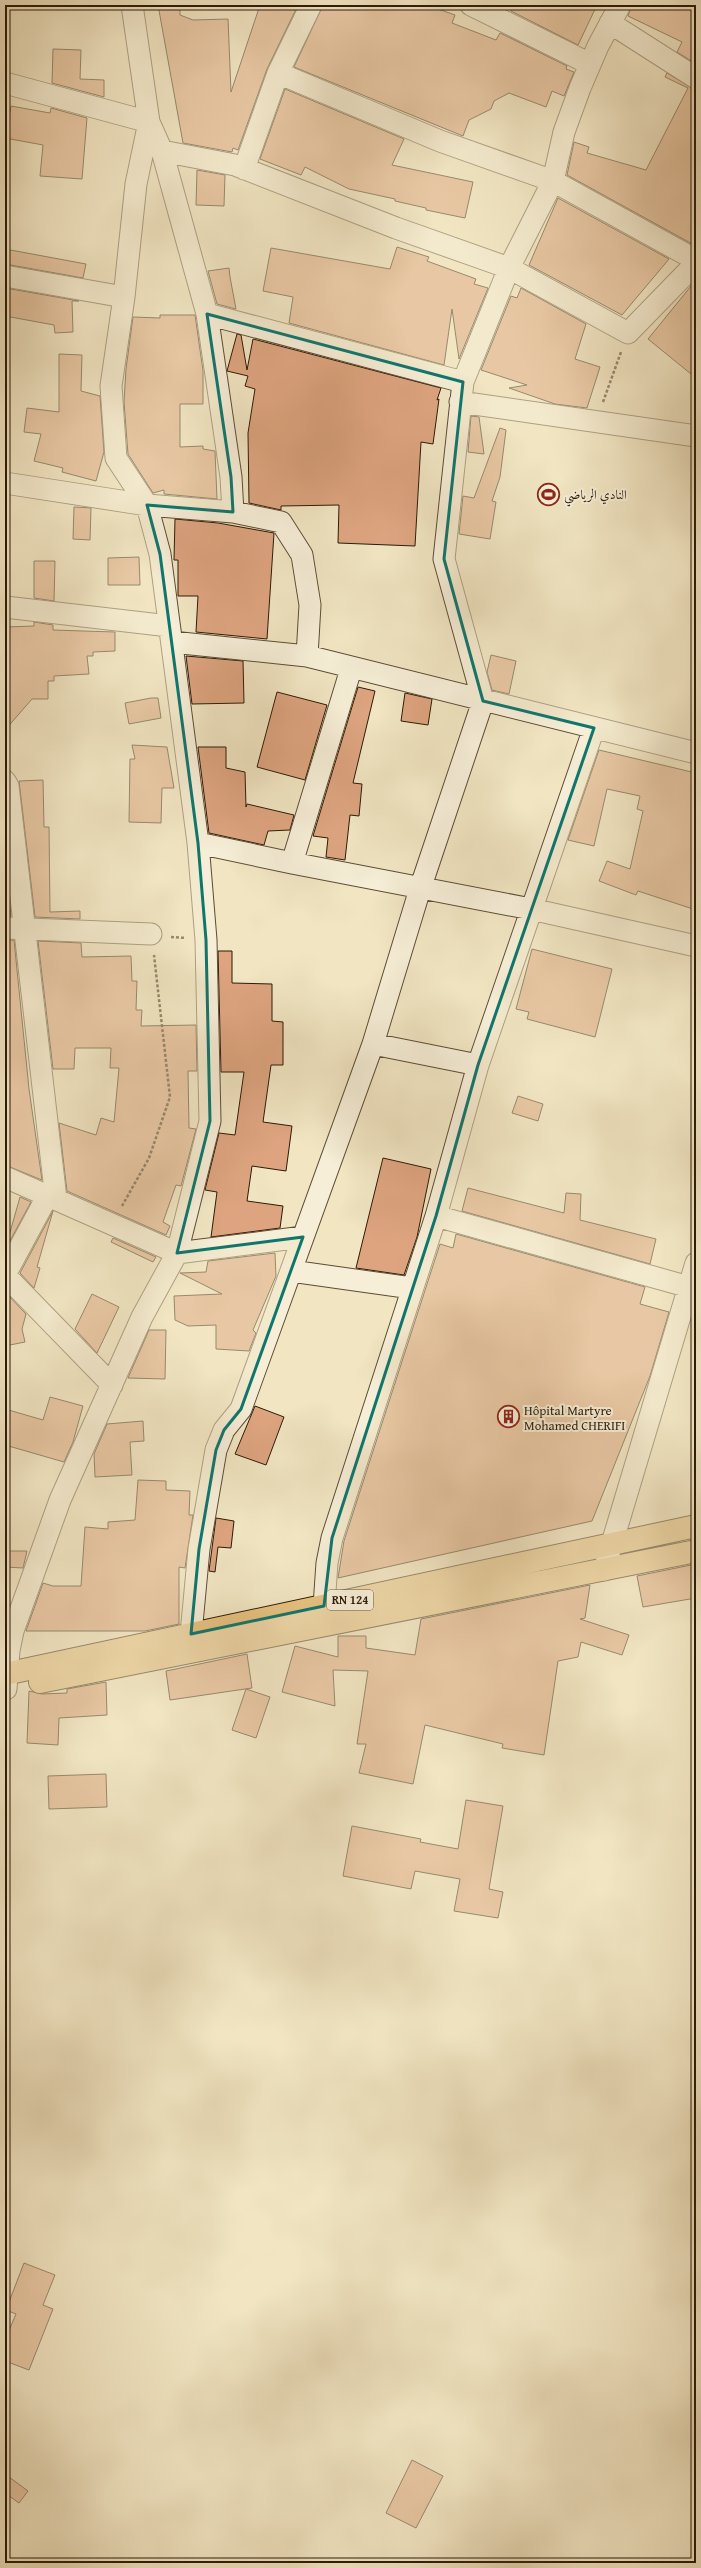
<svg xmlns="http://www.w3.org/2000/svg" width="701" height="2568" font-family="'Gentium Book Plus',Amiri,serif">
<style>
.building{fill:#dda47f;stroke:#2c1a07}
.lines{fill:none;stroke-linecap:round;stroke-linejoin:round}
.minor-casing{stroke:#5d4d36;stroke-width:23}
.primary-casing{stroke:#2c1a07;stroke-width:24}
.path{stroke:#2c1a07;stroke-width:2.5;stroke-dasharray:3 2;stroke-linecap:butt}
.minor{stroke:#f6eed7;stroke-width:21}
.primary{stroke:#e8c281;stroke-width:22}
.marked{fill:none;stroke:#0f766e;stroke-width:3;stroke-linejoin:round}
.labels{text-anchor:middle;stroke-width:4;stroke-linejoin:round;paint-order:stroke}
.shield{fill:#f6eed7;stroke:#695a45;stroke-width:1}
.shield-label{font-size:12px;font-weight:bold;fill:#2c1a07}
.poi-label{font-size:13px;fill:#2c1a07;stroke:#f6eed7;text-anchor:start}
</style>
<rect width="100%" height="100%" fill="#f1e5c2"/>
<filter id="stains"><feTurbulence type="fractalNoise" baseFrequency=".005" numOctaves="4"/><feColorMatrix values="0 0 0 0 .2 0 0 0 0 .09 0 0 0 0 .02 0 0 0 .5 -.17"/></filter>
<radialGradient id="worn" r=".72"><stop offset=".6" stop-color="#630" stop-opacity="0"/><stop offset="1" stop-color="#630" stop-opacity=".3"/></radialGradient>
<path class="building" d="M 158,5 L 180,5 L 180,15 L 193,20 L 228,19 L 231,92 L 260,5 L 298,5 L 267,69 L 238,150 L 233,148 L 232,152 L 183,143 Z
M 323,5 L 427,5 L 455,15 L 452,23 L 496,40 L 500,33 L 567,66 L 566,69 L 574,72 L 564,96 L 552,91 L 546,107 L 509,93 L 494,101 L 491,109 L 469,120 L 463,136 L 294,67 Z
M 514,5 L 597,5 L 578,45 L 511,11 Z
M 632,5 L 696,5 L 696,64 L 677,52 L 682,42 L 628,16 Z
M 53,49 L 81,50 L 80,79 L 104,80 L 104,97 L 52,83 Z
M 667,73 L 696,90 L 696,246 L 567,175 L 574,142 L 589,147 L 587,153 L 646,170 L 688,88 L 665,77 Z
M 285,89 L 404,139 L 392,165 L 473,182 L 465,218 L 426,210 L 426,208 L 395,201 L 395,199 L 349,189 L 305,167 L 301,175 L 260,159 Z
M 11,106 L 50,113 L 51,108 L 87,118 L 82,179 L 40,176 L 43,145 L 5,138 Z
M 197,170 L 225,175 L 224,206 L 196,205 Z
M 558,198 L 669,259 L 622,315 L 529,265 Z
M 397,247 L 429,257 L 427,261 L 476,279 L 474,284 L 488,288 L 459,359 L 452,309 L 444,365 L 289,323 L 293,297 L 263,291 L 271,248 L 390,269 Z
M 5,249 L 86,264 L 83,278 L 5,264 Z
M 229,268 L 230,277 L 236,309 L 217,304 L 208,271 Z
M 696,280 L 696,378 L 648,339 Z
M 5,288 L 79,301 L 72,301 L 73,332 L 55,333 L 54,325 L 5,316 Z
M 521,288 L 586,324 L 575,359 L 600,367 L 587,408 L 555,404 L 509,388 L 527,385 L 481,370 L 511,296 L 517,298 Z
M 160,315 L 195,315 L 203,371 L 203,404 L 180,404 L 180,447 L 203,446 L 203,449 L 215,451 L 217,499 L 164,494 L 164,490 L 153,493 L 128,454 L 124,402 L 126,369 L 133,317 L 160,318 Z
M 237,334 L 241,335 L 247,370 L 253,339 L 441,388 L 437,400 L 439,399 L 433,444 L 421,442 L 415,546 L 338,543 L 339,505 L 281,506 L 281,510 L 249,503 L 248,433 L 255,389 L 245,386 L 248,376 L 227,371 Z
M 59,354 L 82,355 L 81,391 L 100,396 L 104,452 L 96,481 L 62,472 L 63,468 L 34,461 L 41,434 L 24,432 L 27,408 L 59,412 Z
M 471,416 L 479,417 L 484,454 L 468,452 Z
M 500,428 L 506,430 L 500,477 L 492,501 L 496,502 L 490,539 L 459,534 L 463,496 L 474,498 Z
M 74,507 L 91,508 L 90,540 L 73,539 Z
M 175,519 L 218,523 L 274,533 L 267,639 L 196,632 L 198,596 L 178,596 L 178,560 L 174,560 Z
M 139,557 L 140,585 L 108,585 L 108,558 Z
M 34,561 L 55,561 L 54,601 L 34,598 Z
M 34,622 L 53,625 L 53,630 L 115,632 L 115,651 L 93,652 L 93,656 L 87,656 L 89,674 L 54,676 L 54,681 L 48,681 L 48,699 L 32,699 L 5,730 L 5,627 L 34,626 Z
M 491,655 L 516,661 L 509,694 L 492,690 L 487,672 Z
M 186,656 L 243,661 L 244,703 L 192,704 Z
M 358,687 L 375,691 L 353,783 L 362,784 L 359,816 L 350,815 L 345,860 L 326,857 L 328,838 L 313,836 Z
M 277,692 L 327,705 L 305,780 L 257,767 Z
M 405,693 L 432,699 L 428,725 L 401,721 Z
M 151,698 L 158,698 L 161,718 L 129,724 L 125,703 Z
M 132,745 L 167,747 L 174,788 L 162,788 L 161,823 L 129,822 L 130,759 L 135,759 Z
M 198,747 L 226,747 L 226,768 L 245,772 L 246,807 L 247,804 L 294,815 L 290,830 L 268,831 L 264,845 L 209,833 Z
M 599,750 L 696,773 L 696,910 L 638,891 L 636,895 L 599,881 L 607,861 L 630,869 L 643,811 L 637,809 L 640,796 L 607,789 L 594,846 L 568,840 Z
M 43,780 L 44,827 L 49,827 L 50,912 L 80,911 L 80,919 L 35,917 L 19,781 Z
M 5,880 L 7,880 L 11,916 L 5,916 Z
M 5,940 L 14,940 L 29,1089 L 42,1180 L 5,1165 Z
M 38,941 L 81,943 L 82,957 L 131,956 L 132,981 L 137,981 L 136,1010 L 142,1010 L 141,1026 L 196,1025 L 197,1071 L 188,1071 L 189,1128 L 196,1129 L 181,1186 L 176,1185 L 163,1222 L 170,1226 L 166,1235 L 67,1191 L 59,1123 L 96,1135 L 101,1118 L 114,1122 L 119,1068 L 110,1068 L 111,1048 L 75,1048 L 74,1069 L 53,1069 Z
M 532,949 L 612,969 L 595,1037 L 527,1019 L 529,1012 L 516,1009 Z
M 218,951 L 232,951 L 232,983 L 272,984 L 272,1021 L 283,1022 L 283,1065 L 271,1065 L 263,1122 L 292,1126 L 286,1171 L 252,1166 L 247,1201 L 283,1206 L 280,1228 L 211,1237 L 217,1192 L 205,1190 L 219,1133 L 235,1135 L 244,1072 L 221,1072 Z
M 518,1096 L 543,1104 L 538,1121 L 512,1113 Z
M 383,1158 L 431,1169 L 417,1237 L 404,1275 L 356,1268 Z
M 468,1188 L 564,1213 L 566,1193 L 581,1194 L 580,1220 L 656,1239 L 650,1264 L 462,1211 Z
M 20,1197 L 31,1202 L 5,1250 Z
M 53,1211 L 37,1267 L 40,1268 L 34,1288 L 20,1273 Z
M 456,1234 L 645,1287 L 640,1304 L 669,1312 L 650,1376 L 592,1521 L 338,1578 L 344,1541 L 440,1244 L 453,1248 Z
M 113,1238 L 156,1257 L 153,1262 L 111,1242 Z
M 275,1253 L 276,1276 L 253,1330 L 256,1333 L 249,1351 L 216,1349 L 216,1325 L 188,1326 L 175,1320 L 174,1296 L 222,1294 L 180,1273 L 206,1272 L 208,1261 Z
M 5,1292 L 26,1314 L 22,1329 L 25,1342 L 5,1346 Z
M 92,1294 L 119,1307 L 97,1353 L 75,1329 Z
M 149,1330 L 166,1330 L 165,1379 L 128,1378 Z
M 50,1397 L 83,1406 L 73,1442 L 64,1462 L 5,1445 L 5,1409 L 43,1420 Z
M 255,1406 L 284,1417 L 266,1465 L 235,1454 Z
M 143,1421 L 144,1441 L 130,1442 L 132,1475 L 95,1477 L 94,1454 L 107,1424 Z
M 138,1480 L 166,1481 L 166,1490 L 190,1491 L 189,1515 L 193,1515 L 185,1568 L 179,1567 L 179,1624 L 145,1631 L 26,1631 L 43,1583 L 53,1586 L 81,1586 L 85,1527 L 108,1529 L 108,1522 L 135,1520 Z
M 216,1518 L 234,1521 L 231,1548 L 218,1547 L 215,1572 L 209,1571 Z
M 5,1551 L 27,1551 L 23,1568 L 5,1567 Z
M 696,1564 L 696,1598 L 643,1607 L 637,1576 Z
M 590,1585 L 585,1618 L 580,1619 L 629,1635 L 622,1655 L 581,1642 L 578,1657 L 558,1661 L 544,1755 L 502,1748 L 503,1744 L 425,1725 L 413,1784 L 359,1773 L 366,1744 L 357,1744 L 368,1671 L 333,1670 L 335,1706 L 282,1692 L 295,1646 L 338,1657 L 338,1636 L 366,1636 L 366,1648 L 415,1655 L 421,1619 Z
M 247,1654 L 252,1688 L 170,1700 L 166,1671 Z
M 106,1682 L 107,1715 L 59,1718 L 58,1745 L 27,1743 L 29,1691 L 42,1694 L 67,1693 L 67,1689 Z
M 246,1689 L 270,1697 L 256,1738 L 232,1730 Z
M 106,1774 L 107,1807 L 49,1809 L 48,1776 Z
M 466,1800 L 503,1806 L 489,1889 L 503,1892 L 498,1918 L 454,1911 L 460,1879 L 415,1871 L 411,1889 L 343,1876 L 352,1826 L 421,1839 L 420,1842 L 458,1849 Z
M 24,2263 L 55,2275 L 43,2305 L 53,2309 L 29,2370 L 5,2361 L 5,2340 L 16,2314 L 6,2310 Z
M 412,2460 L 443,2476 L 416,2528 L 386,2513 Z
M 5,2474 L 28,2491 L 19,2503 L 5,2493 Z"/>
<g class="lines">
<defs>
<path id="minor" d="M 132,5 L 149,122 L 162,151 L 207,314 L 231,477 L 233,512
M 311,5 L 278,73 L 440,141 L 553,181 L 696,260
M 471,5 L 590,64
M 610,23 L 696,78
M 5,83 L 149,122
M 162,151 L 235,165 L 396,228 L 509,268 L 628,333 L 696,263
M 244,169 L 278,73
M 5,276 L 124,297
M 207,314 L 463,382
M 460,402 L 696,436
M 5,483 L 147,505 L 233,512 L 281,522 L 302,555 L 310,605 L 307,656
M 5,607 L 169,626
M 172,642 L 307,656 L 696,753
M 5,781 L 8,786 L 56,1199
M 198,843 L 292,863 L 531,909 L 696,946
M 292,863 L 351,669
M 5,928 L 151,934
M 373,1044 L 478,1065
M 5,1177 L 177,1253 L 303,1237
M 436,1216 L 689,1287
M 291,1271 L 412,1288
M 5,1275 L 112,1385
M 5,1275 L 48,1195
M 604,1570 L 696,1263
M 324,1606 L 327,1563 L 332,1538 L 436,1216 L 478,1065 L 594,728
M 191,1634 L 199,1549 L 216,1450 L 224,1430 L 241,1409 L 373,1044 L 420,889 L 483,701 L 444,559 L 463,382 L 509,268 L 553,181 L 564,132 L 580,88 L 598,46 L 620,5
M 6,1689 L 9,1651 L 13,1631 L 60,1500 L 142,1317 L 177,1253 L 210,1121 L 206,940 L 198,843 L 160,554 L 147,505 L 116,458 L 111,386 L 124,297 L 136,184 L 149,122"/>
<path id="primary" d="M 5,1674 L 696,1526
M 40,1682 L 696,1551"/>
</defs>
<use href="#minor" class="minor-casing"/>
<use href="#primary" class="primary-casing"/>
<path class="path" d="M 603,402 L 621,352
M 171,937 L 186,938
M 122,1206 L 149,1158 L 170,1097 L 154,955"/>
<use href="#minor" class="minor"/>
<use href="#primary" class="primary"/>
</g>
<path d="M0 0H701V2568H0ZM 207,314 L 463,382 L 444,559 L 483,701 L 594,728 L 478,1065 L 436,1216 L 332,1538 L 324,1606 L 191,1634 L 199,1549 L 216,1450 L 224,1430 L 241,1409 L 303,1237 L 177,1253 L 210,1121 L 206,940 L 198,843 L 160,554 L 147,505 L 233,512 L 231,477 Z" fill="#f1e5c2" fill-opacity=".55" fill-rule="evenodd"/>
<path class="marked" d="M 207,314 L 463,382 L 444,559 L 483,701 L 594,728 L 478,1065 L 436,1216 L 332,1538 L 324,1606 L 191,1634 L 199,1549 L 216,1450 L 224,1430 L 241,1409 L 303,1237 L 177,1253 L 210,1121 L 206,940 L 198,843 L 160,554 L 147,505 L 233,512 L 231,477 Z"/>
<defs>
<symbol id="stadium-ring" viewBox="-11 -11 22 22"><circle r="9.5" fill="#f6eed7" stroke="#8f2418" stroke-width="1.5"/><path d="M0-5a6.5 5 0 1 0 0 10a6.5 5 0 1 0 0-10ZM-3.5-1.8h7v3.6h-7Z" fill="#8f2418"/></symbol>
<symbol id="building-ring" viewBox="-11 -11 22 22"><circle r="9.5" fill="#f6eed7" stroke="#8f2418" stroke-width="1.5"/><path d="M-4-6H4V6H1V3H-1V6H-4ZM-2.5-4.3h1.7v1.8h-1.7ZM.8-4.3h1.7v1.8H.8ZM-2.5-1h1.7V.8h-1.7ZM.8-1h1.7V.8H.8Z" fill="#8f2418"/></symbol>
</defs>
<g fill-rule="evenodd">
<use href="#stadium-ring" x="536" y="482" width="25" height="25"/>
<use href="#building-ring" x="496" y="1404" width="25" height="25"/>
</g>
<g class="labels">
<rect class="shield" x="327" y="1590" width="46" height="20" rx="3"/>
<g class="shield-label">
<text x="350" y="1604">RN 124</text>
</g>
<g class="poi-label">
<text x="564" y="499">النادي الرياضي</text>
<text x="524" y="1415">Hôpital Martyre<tspan x="524" dy="15">Mohamed CHERIFI</tspan></text>
</g>
</g>
<rect width="701" height="2568" fill="none" stroke="#f1e5c2" stroke-width="20"/>
<rect x="6" y="6" width="689" height="2556" fill="none" stroke="#2c1a07" stroke-width="2"/>
<rect x="10" y="10" width="681" height="2548" fill="none" stroke="#2c1a07"/>
<rect width="100%" height="100%" filter="url(#stains)"/>
<rect width="100%" height="100%" fill="url(#worn)"/>
</svg>
